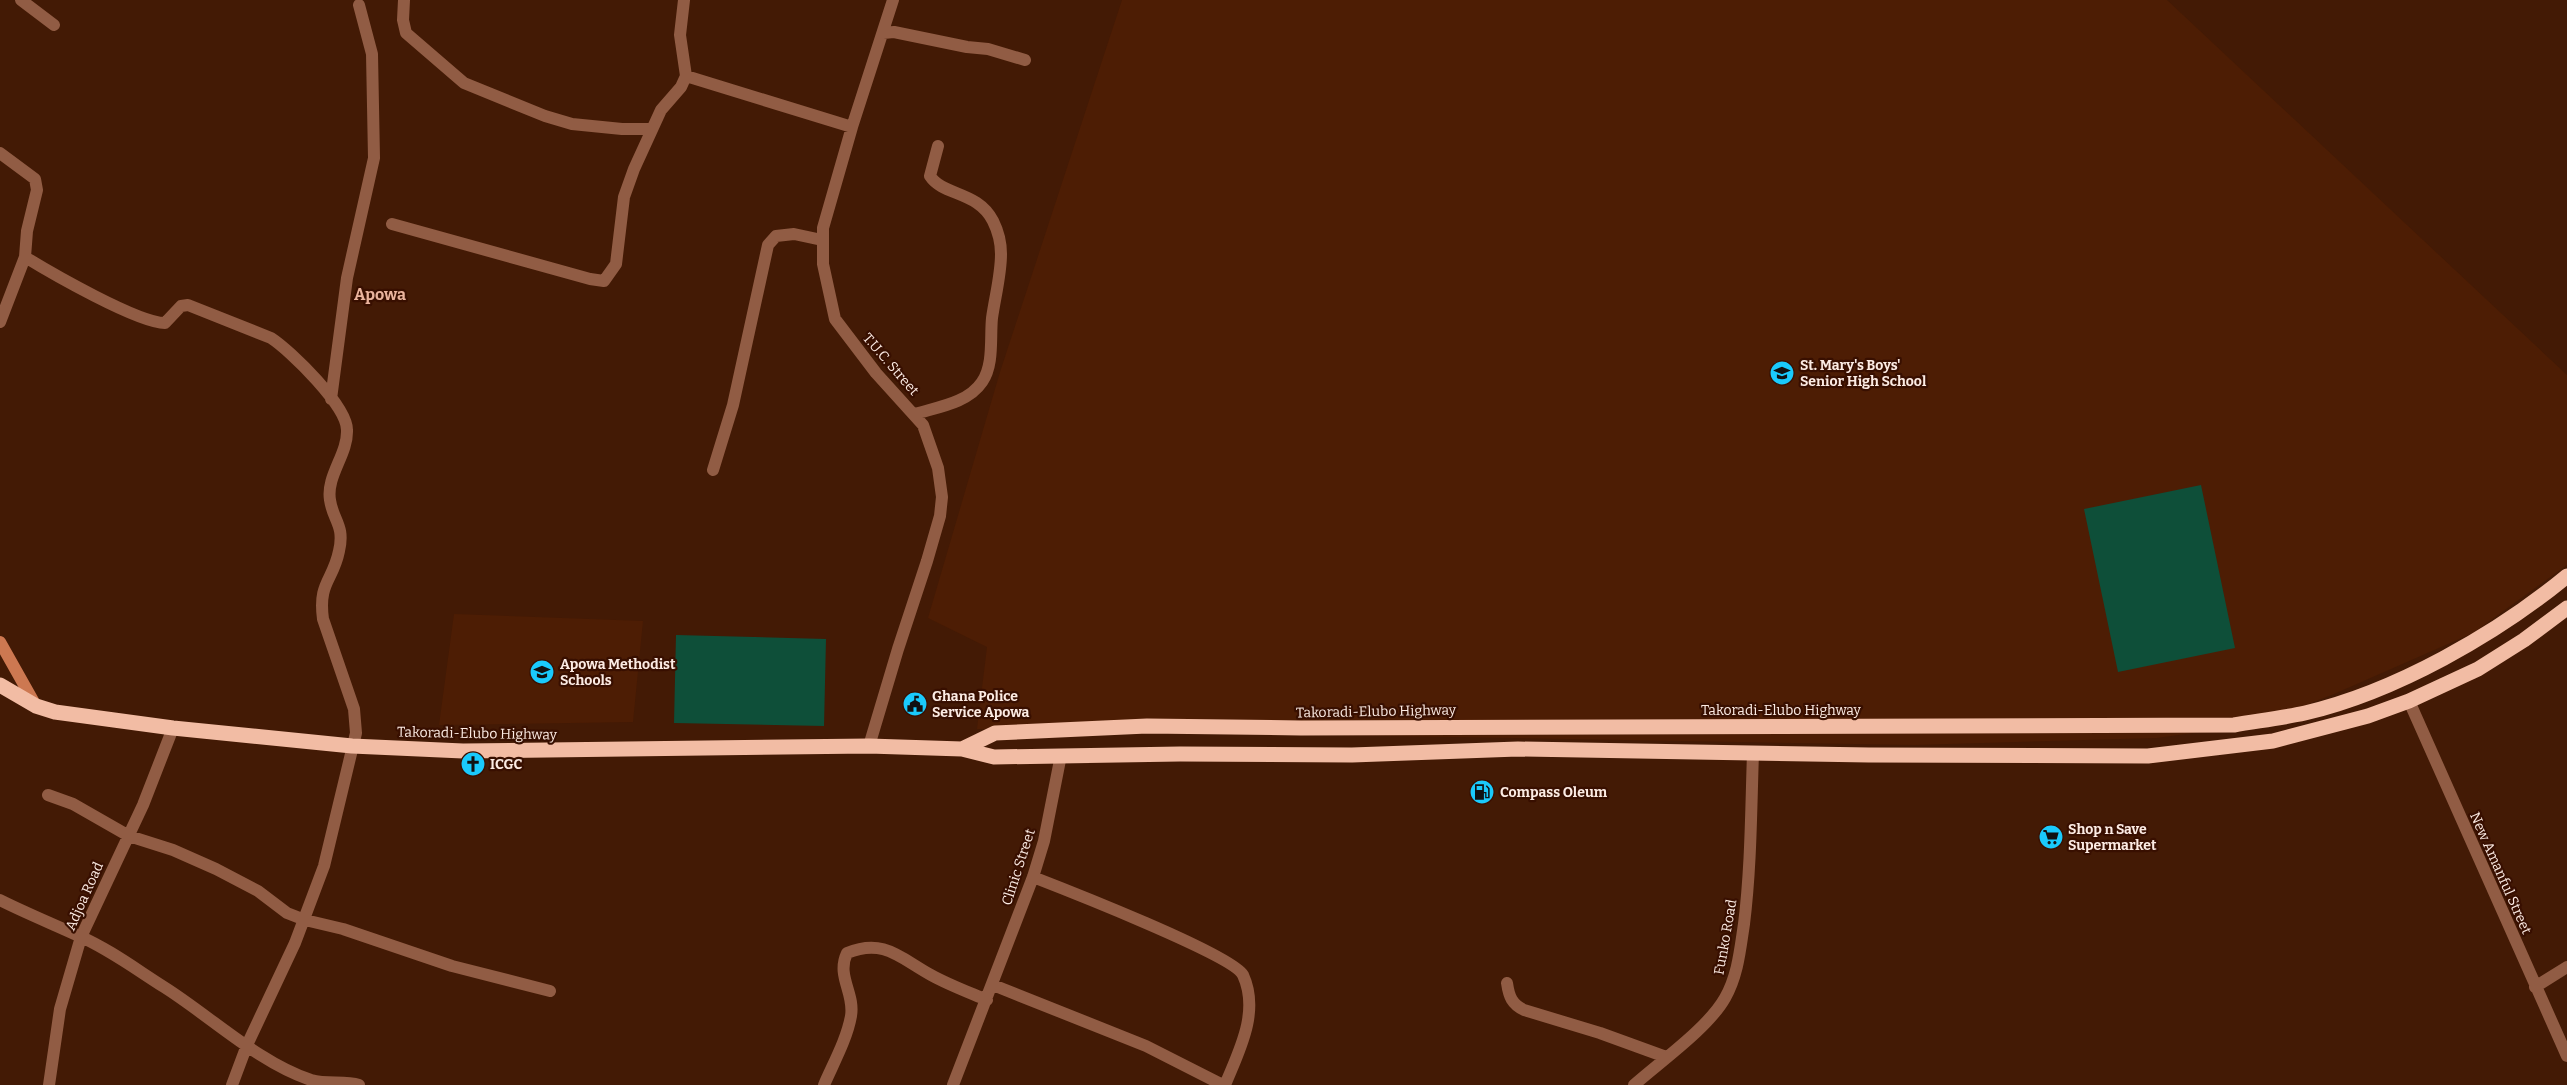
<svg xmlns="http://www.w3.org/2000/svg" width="2567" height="1085" font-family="Bitter,serif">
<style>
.built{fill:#4d1d04}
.park{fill:#0e4f39}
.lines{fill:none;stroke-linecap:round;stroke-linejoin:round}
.street{stroke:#915c44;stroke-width:12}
.secondary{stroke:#cd7851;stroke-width:12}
.highway{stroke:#f2bca4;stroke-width:15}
.labels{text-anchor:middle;stroke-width:4.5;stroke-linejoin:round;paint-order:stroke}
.street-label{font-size:14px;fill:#fcebe3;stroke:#380f00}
.poi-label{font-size:14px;font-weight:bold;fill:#fcebe3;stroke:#380f00;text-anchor:start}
.quarter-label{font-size:16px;font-weight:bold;fill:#eab49d;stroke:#380f00}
</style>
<rect width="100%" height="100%" fill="#431a05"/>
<path class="built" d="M 1122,0 L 2167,0 L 2567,375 L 2567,565 L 2473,633 L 2334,694 L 2257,724 L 2157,738 L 1914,745 L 977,729 L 987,647 L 928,618 L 1000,372 Z
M 454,614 L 643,621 L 633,722 L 439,725 Z"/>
<path class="park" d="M 2201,485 L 2235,648 L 2118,672 L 2084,509 Z
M 676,635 L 826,639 L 824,726 L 674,723 Z"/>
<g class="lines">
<path class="street" d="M 21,0 L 54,25
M 404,0 L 403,20 L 406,33 L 464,83 L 545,116 L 572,124 L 622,129 L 651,129
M 883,33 L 894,32 L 967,47 L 988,49 L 1025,60
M 686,76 L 852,127
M 0,153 L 35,179 L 37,190 L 27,231 L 25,257 L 0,322
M 392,224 L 590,279 L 604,281 L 616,264 L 624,197 L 634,169 L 661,110 L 681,87 L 686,76 L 680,35 L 684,0
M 25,257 C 51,273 138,323 165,323 L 181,306 L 188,305 L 271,338 C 291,351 347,406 347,430 C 348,454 326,476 330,500 C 333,521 345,525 339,551 C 333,581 318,582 323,619 L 354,709 L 356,733 L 324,866 L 295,943 L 247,1045 L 232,1085
M 331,399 L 347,278 L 374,158 L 372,54 L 359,5
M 915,414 C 938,407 968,403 982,382 C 994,365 990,338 992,318 C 995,297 1001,275 1001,254 C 1001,242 998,231 993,221 C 978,191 943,196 930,176 L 938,146
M 713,470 L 733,405 L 768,245 L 776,236 L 794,234 L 822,240
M 2409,701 L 2567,1056
M 869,746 L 898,649 L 927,561 L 940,516 L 942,497 L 938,468 L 923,425 L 876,373 L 835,319 L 823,264 L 823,228 L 852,127 L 893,0
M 48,795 L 73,804 L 129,836 L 173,850 L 216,869 L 258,891 L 287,913 L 305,920 L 343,929 L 452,966 L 550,991
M 1033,877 C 1064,889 1233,955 1243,975 C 1260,1012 1239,1051 1225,1085
M 0,900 C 26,913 53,924 79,936 C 109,949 137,970 164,987 C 210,1016 259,1063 311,1080 C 328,1085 344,1080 359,1085
M 1507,983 C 1509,997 1512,1004 1524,1010 L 1600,1033 L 1666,1057
M 993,985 L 1146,1046 L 1223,1085
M 2535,987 L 2567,967
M 49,1085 L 60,1009 L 81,937 L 143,805 L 173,728
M 824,1085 C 833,1064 847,1039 851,1016 C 855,993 836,976 847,953 C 884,938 900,958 931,975 C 949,985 968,992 987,1000
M 953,1085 L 1033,877 L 1044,841 L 1061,755
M 1634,1085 C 1661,1061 1708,1028 1725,998 C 1738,975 1740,950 1744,924 C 1751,868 1751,810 1753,753"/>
<path class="secondary" d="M 0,642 L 36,706"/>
<path class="highway" d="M 0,685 L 36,706 L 55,712 L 173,728 L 352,746 L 463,751 L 869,746 L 962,749 L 994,757 L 1180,754 L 1352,755 L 1518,749 L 1869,755 L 2148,756 L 2273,741 L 2368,716 L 2409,701 L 2478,669 L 2524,640 L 2567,608
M 962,749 L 995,733 L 1147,726 L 1301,728 L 2234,725 C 2257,721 2282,718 2305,713 C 2395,692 2497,634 2567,576"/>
</g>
<defs>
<symbol id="school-disc" viewBox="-11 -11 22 22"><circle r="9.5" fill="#1acafc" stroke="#380f00"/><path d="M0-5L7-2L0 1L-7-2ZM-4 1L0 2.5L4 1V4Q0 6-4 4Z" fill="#111"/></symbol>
<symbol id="civic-disc" viewBox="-11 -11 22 22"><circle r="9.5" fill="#1acafc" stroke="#380f00"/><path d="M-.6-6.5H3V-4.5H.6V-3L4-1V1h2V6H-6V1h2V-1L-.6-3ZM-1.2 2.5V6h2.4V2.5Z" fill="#111"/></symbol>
<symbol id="church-disc" viewBox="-11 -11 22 22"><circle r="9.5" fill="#1acafc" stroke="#380f00"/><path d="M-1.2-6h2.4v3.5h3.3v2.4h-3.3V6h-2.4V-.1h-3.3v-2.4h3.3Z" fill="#111"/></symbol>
<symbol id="fuel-disc" viewBox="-11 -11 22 22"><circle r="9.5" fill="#1acafc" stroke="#380f00"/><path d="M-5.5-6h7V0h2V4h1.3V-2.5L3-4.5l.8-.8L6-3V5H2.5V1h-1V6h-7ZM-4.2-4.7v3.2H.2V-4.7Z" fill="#111"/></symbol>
<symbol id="supermarket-disc" viewBox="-11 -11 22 22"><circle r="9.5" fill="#1acafc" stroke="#380f00"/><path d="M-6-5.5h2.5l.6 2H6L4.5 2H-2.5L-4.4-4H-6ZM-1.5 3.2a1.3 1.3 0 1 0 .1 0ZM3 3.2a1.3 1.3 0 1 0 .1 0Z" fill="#111"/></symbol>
</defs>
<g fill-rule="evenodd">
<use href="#school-disc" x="1768" y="359" width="28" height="28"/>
<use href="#school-disc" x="528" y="658" width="28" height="28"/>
<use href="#civic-disc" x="901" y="690" width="28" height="28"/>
<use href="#church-disc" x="459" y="750" width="28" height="28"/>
<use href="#fuel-disc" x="1468" y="778" width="28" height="28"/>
<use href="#supermarket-disc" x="2037" y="823" width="28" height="28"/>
</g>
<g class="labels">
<g class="street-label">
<text transform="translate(891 364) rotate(49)" y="5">T.U.C. Street</text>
<text x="1781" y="715">Takoradi-Elubo Highway</text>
<text transform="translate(1376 711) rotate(-1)" y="5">Takoradi-Elubo Highway</text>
<text transform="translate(477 733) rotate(1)" y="5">Takoradi-Elubo Highway</text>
<text transform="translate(1018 867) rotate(-72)" y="5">Clinic Street</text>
<text transform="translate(2501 873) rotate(66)" y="5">New Amanful Street</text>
<text transform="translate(84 896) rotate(-66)" y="5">Adjoa Road</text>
<text transform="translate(1725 937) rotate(-80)" y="5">Funko Road</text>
</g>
<g class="poi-label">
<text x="1800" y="370">St. Mary's Boys'<tspan x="1800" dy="16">Senior High School</tspan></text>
<text x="560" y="669">Apowa Methodist<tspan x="560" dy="16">Schools</tspan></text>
<text x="932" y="701">Ghana Police<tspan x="932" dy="16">Service Apowa</tspan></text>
<text x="490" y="769">ICGC</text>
<text x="1500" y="797">Compass Oleum</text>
<text x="2068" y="834">Shop n Save<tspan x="2068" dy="16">Supermarket</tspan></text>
</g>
<g class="quarter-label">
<text x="380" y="300">Apowa</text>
</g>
</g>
</svg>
